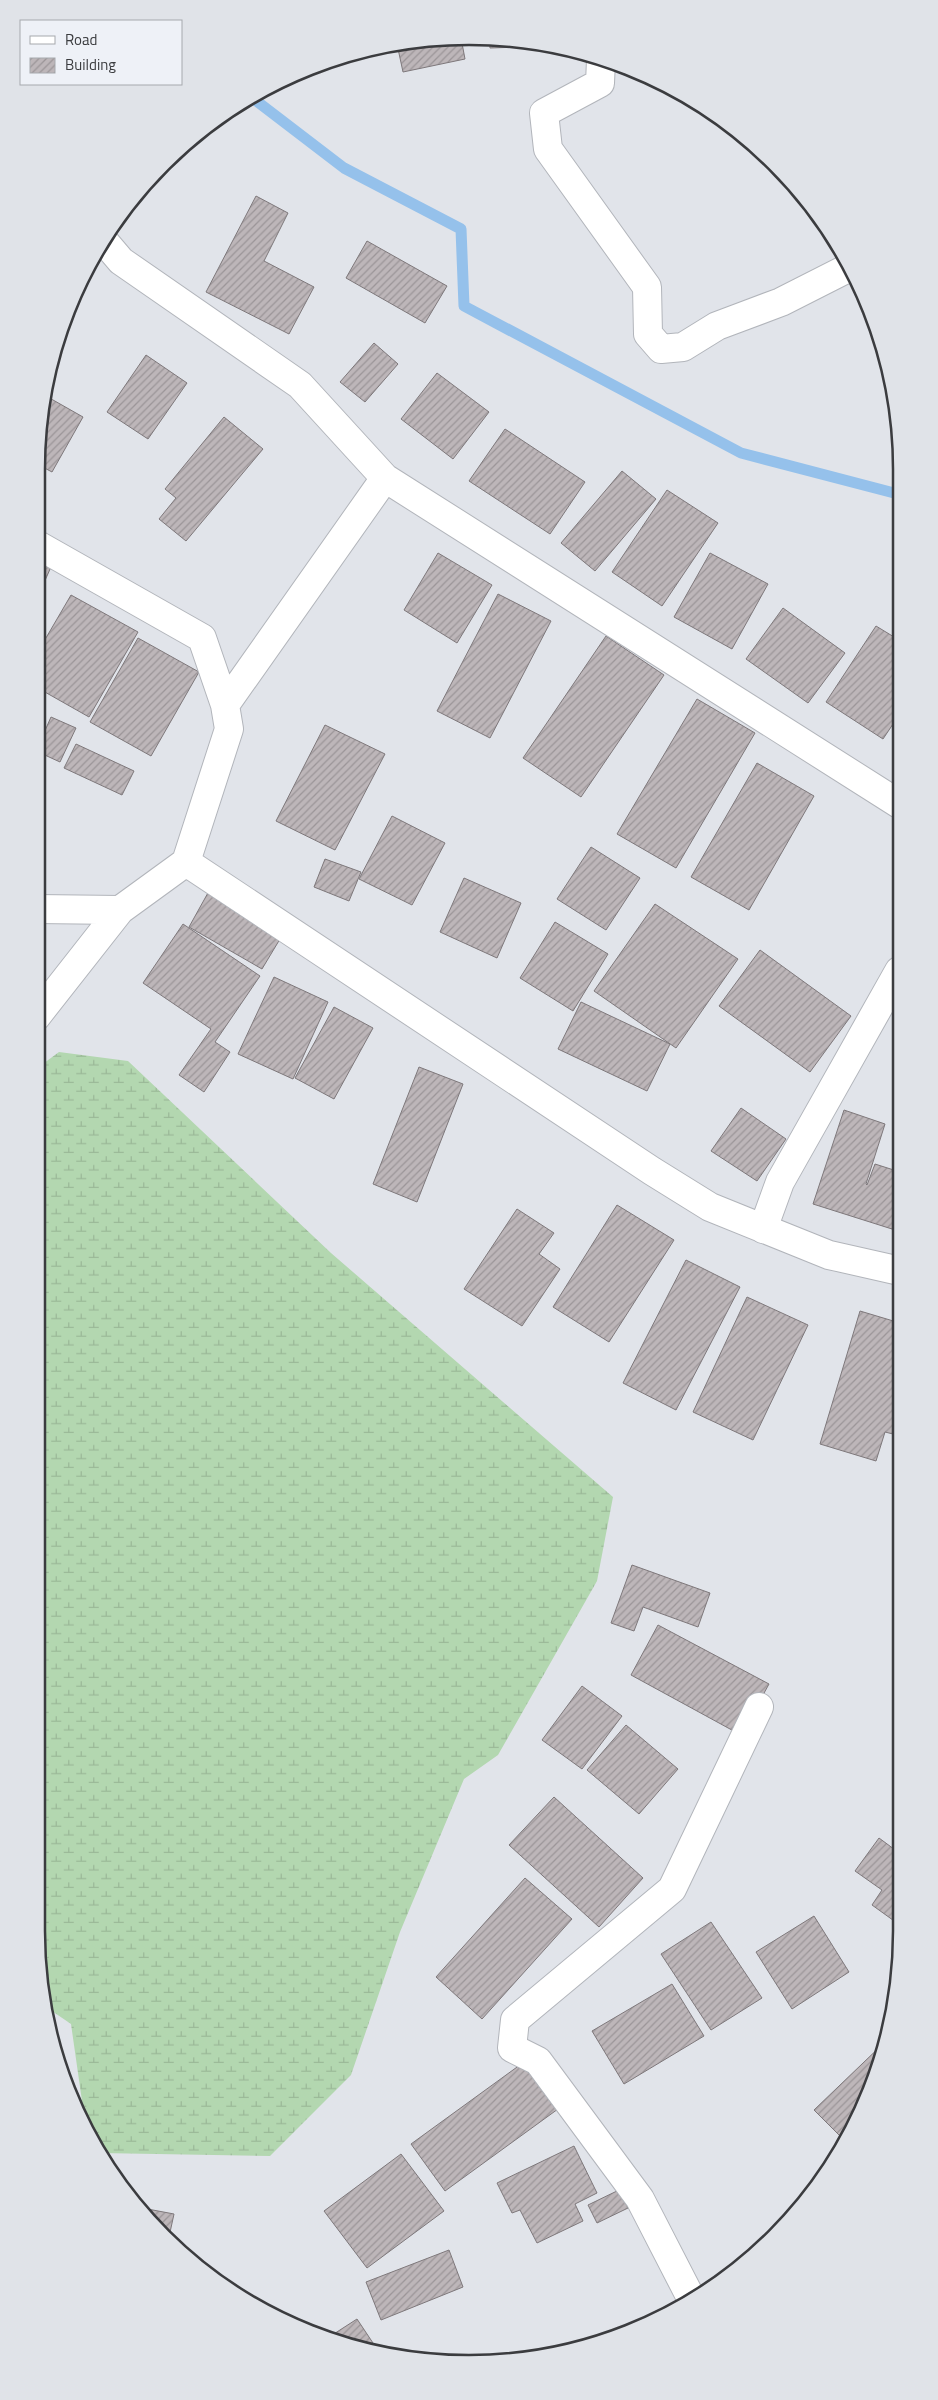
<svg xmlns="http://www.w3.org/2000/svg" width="938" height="2400" font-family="'Titillium Web',sans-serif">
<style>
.wetland{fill:url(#wetland-marsh)}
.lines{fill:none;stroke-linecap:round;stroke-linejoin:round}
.stream{stroke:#95c1eb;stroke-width:11}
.building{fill:url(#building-hatch);stroke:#7e787b}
.street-casing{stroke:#b2b5bb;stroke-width:30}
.street{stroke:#fff;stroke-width:28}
.rim{fill:none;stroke:#3b3c3f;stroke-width:2.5}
</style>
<defs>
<pattern id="wetland-marsh" width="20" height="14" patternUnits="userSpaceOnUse" patternTransform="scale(1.25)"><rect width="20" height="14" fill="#b3d7b0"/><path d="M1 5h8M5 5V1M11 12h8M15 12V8" fill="none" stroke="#9bb998"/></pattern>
<pattern id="building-hatch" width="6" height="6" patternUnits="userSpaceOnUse" patternTransform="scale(1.25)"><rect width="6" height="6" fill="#bdb6b9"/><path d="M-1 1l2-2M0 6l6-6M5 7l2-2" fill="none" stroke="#9b9598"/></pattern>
</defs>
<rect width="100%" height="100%" fill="#e1e4ea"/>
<path class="wetland" d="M 59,1052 L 128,1061 L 331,1253 L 613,1497 L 597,1581 L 498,1755 L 464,1779 L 400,1932 L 351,2075 L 270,2156 L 99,2153 L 86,2129 L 71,2024 L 49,2009 L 36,1931 L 36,1069 Z"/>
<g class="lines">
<path class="stream" d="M 250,96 L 344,168 L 461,229 L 464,306 L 741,453 L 898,494"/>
</g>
<path class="building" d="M 489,37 L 498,37 L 550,46 L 490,48 Z
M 461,38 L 465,59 L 403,72 L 397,44 L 413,40 Z
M 256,196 L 288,213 L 264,261 L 314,287 L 289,334 L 206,292 Z
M 367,241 L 447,286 L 425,323 L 346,278 Z
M 374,343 L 398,364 L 365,402 L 340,382 Z
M 146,355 L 187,383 L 148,439 L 107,412 Z
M 437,373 L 489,412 L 453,459 L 401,419 Z
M 46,396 L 83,417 L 52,472 L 37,464 Z
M 224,417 L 263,449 L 186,541 L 159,519 L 176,498 L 165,489 Z
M 505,429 L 585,482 L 550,534 L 469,481 Z
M 622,471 L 656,499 L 595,571 L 561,543 Z
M 667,490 L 718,523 L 662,606 L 612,572 Z
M 36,552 L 54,560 L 36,601 Z
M 438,553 L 492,585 L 457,643 L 404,610 Z
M 710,553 L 768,584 L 732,649 L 674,617 Z
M 498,594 L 551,621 L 490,738 L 437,711 Z
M 71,595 L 138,632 L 89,717 L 36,687 L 36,655 Z
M 783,608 L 845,653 L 808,703 L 746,659 Z
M 876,626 L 899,640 L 899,715 L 883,739 L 826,702 Z
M 606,636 L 664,675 L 581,797 L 523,758 Z
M 138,638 L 199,672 L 151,756 L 90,722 Z
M 697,699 L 755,733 L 676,868 L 617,834 Z
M 51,717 L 76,728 L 60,762 L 36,751 Z
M 325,725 L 385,754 L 335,850 L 276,821 Z
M 76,744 L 134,771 L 122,795 L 64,768 Z
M 757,763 L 814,796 L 749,910 L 691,877 Z
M 392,816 L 445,843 L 412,905 L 359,879 Z
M 591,847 L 640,878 L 606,930 L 557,899 Z
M 325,859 L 361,872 L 349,901 L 314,887 Z
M 464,878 L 521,903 L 497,958 L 440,932 Z
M 209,891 L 283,934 L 262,969 L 189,927 Z
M 655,904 L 738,959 L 676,1048 L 594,991 Z
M 555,922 L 608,954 L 573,1011 L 520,978 Z
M 183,924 L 260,976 L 215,1042 L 230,1052 L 204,1092 L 179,1075 L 211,1029 L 143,983 Z
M 760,950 L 851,1016 L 810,1072 L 719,1006 Z
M 274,977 L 328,1002 L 293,1079 L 238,1054 Z
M 581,1002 L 670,1044 L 647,1091 L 558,1049 Z
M 334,1007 L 373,1028 L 334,1099 L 295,1078 Z
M 419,1067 L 463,1084 L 417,1202 L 373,1184 Z
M 741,1108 L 786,1139 L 757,1181 L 711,1151 Z
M 844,1110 L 885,1124 L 866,1184 L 867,1185 L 875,1164 L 900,1172 L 900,1204 L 892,1229 L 813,1204 Z
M 617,1205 L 674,1240 L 609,1342 L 553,1307 Z
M 517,1209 L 554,1233 L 539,1254 L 560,1269 L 522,1326 L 464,1289 Z
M 686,1260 L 740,1287 L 676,1410 L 623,1383 Z
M 747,1297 L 808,1325 L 753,1440 L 693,1412 Z
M 860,1311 L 900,1323 L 900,1408 L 893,1434 L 885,1432 L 876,1461 L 820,1444 Z
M 632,1565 L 710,1593 L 698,1627 L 643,1607 L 634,1631 L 611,1623 Z
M 658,1625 L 769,1684 L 741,1735 L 631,1675 Z
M 582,1686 L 622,1716 L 582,1769 L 542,1740 Z
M 626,1725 L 678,1769 L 639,1814 L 587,1770 Z
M 554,1797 L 643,1878 L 599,1927 L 509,1845 Z
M 879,1838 L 902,1855 L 902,1916 L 897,1923 L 872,1905 L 882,1890 L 855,1871 Z
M 525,1878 L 572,1919 L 482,2019 L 436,1977 Z
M 814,1916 L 849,1972 L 792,2009 L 756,1952 Z
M 711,1922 L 762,1998 L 711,2030 L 661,1954 Z
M 672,1984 L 704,2036 L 624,2084 L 592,2031 Z
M 887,2040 L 857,2123 L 845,2141 L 814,2110 Z
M 524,2062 L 558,2109 L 445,2191 L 411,2144 Z
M 574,2146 L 597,2193 L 575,2204 L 583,2221 L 537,2243 L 520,2210 L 512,2213 L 497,2183 Z
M 401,2154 L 444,2211 L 367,2268 L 324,2211 Z
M 619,2190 L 628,2208 L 597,2223 L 588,2205 Z
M 137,2207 L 174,2214 L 169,2237 L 143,2216 Z
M 449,2250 L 463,2287 L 381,2320 L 366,2282 Z
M 357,2319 L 379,2352 L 326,2339 Z"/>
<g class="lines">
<defs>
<path id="street" d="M 601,60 L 600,83 L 544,113 L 548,149 L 647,287 L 648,334 L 661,349 L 683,347 L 717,326 L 781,302 L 850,267
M 104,241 L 121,261 L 300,385 L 385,478 L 899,804
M 36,544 L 202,638 L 225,705 L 229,729 L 186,862 L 120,910 L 36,909
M 225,705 L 385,478
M 186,862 L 652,1171 L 710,1207 L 829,1255 L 900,1271
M 36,1017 L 120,910
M 763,1229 L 780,1182 L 899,971
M 692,2300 L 640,2199 L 538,2061 L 512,2048 L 515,2020 L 672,1889 L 759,1707"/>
</defs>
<use href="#street" class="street-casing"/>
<use href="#street" class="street"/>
</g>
<path d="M0 0H938V2400H0ZM469 45H469A424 424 0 0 1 893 469V1931A424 424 0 0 1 469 2355H469A424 424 0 0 1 45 1931V469A424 424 0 0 1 469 45Z" fill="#e0e3e8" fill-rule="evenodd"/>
<path class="rim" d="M469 45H469A424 424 0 0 1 893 469V1931A424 424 0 0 1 469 2355H469A424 424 0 0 1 45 1931V469A424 424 0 0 1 469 45Z"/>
<rect x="20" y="20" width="162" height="65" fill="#eef1f7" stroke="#a6a9ad"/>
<rect x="30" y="36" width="25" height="8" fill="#ffffff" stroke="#a6a9ad"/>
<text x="65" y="45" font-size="15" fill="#3b3c3f">Road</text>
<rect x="30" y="58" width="25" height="15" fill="url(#building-hatch)" stroke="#a6a9ad"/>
<text x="65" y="70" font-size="15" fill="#3b3c3f">Building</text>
</svg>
